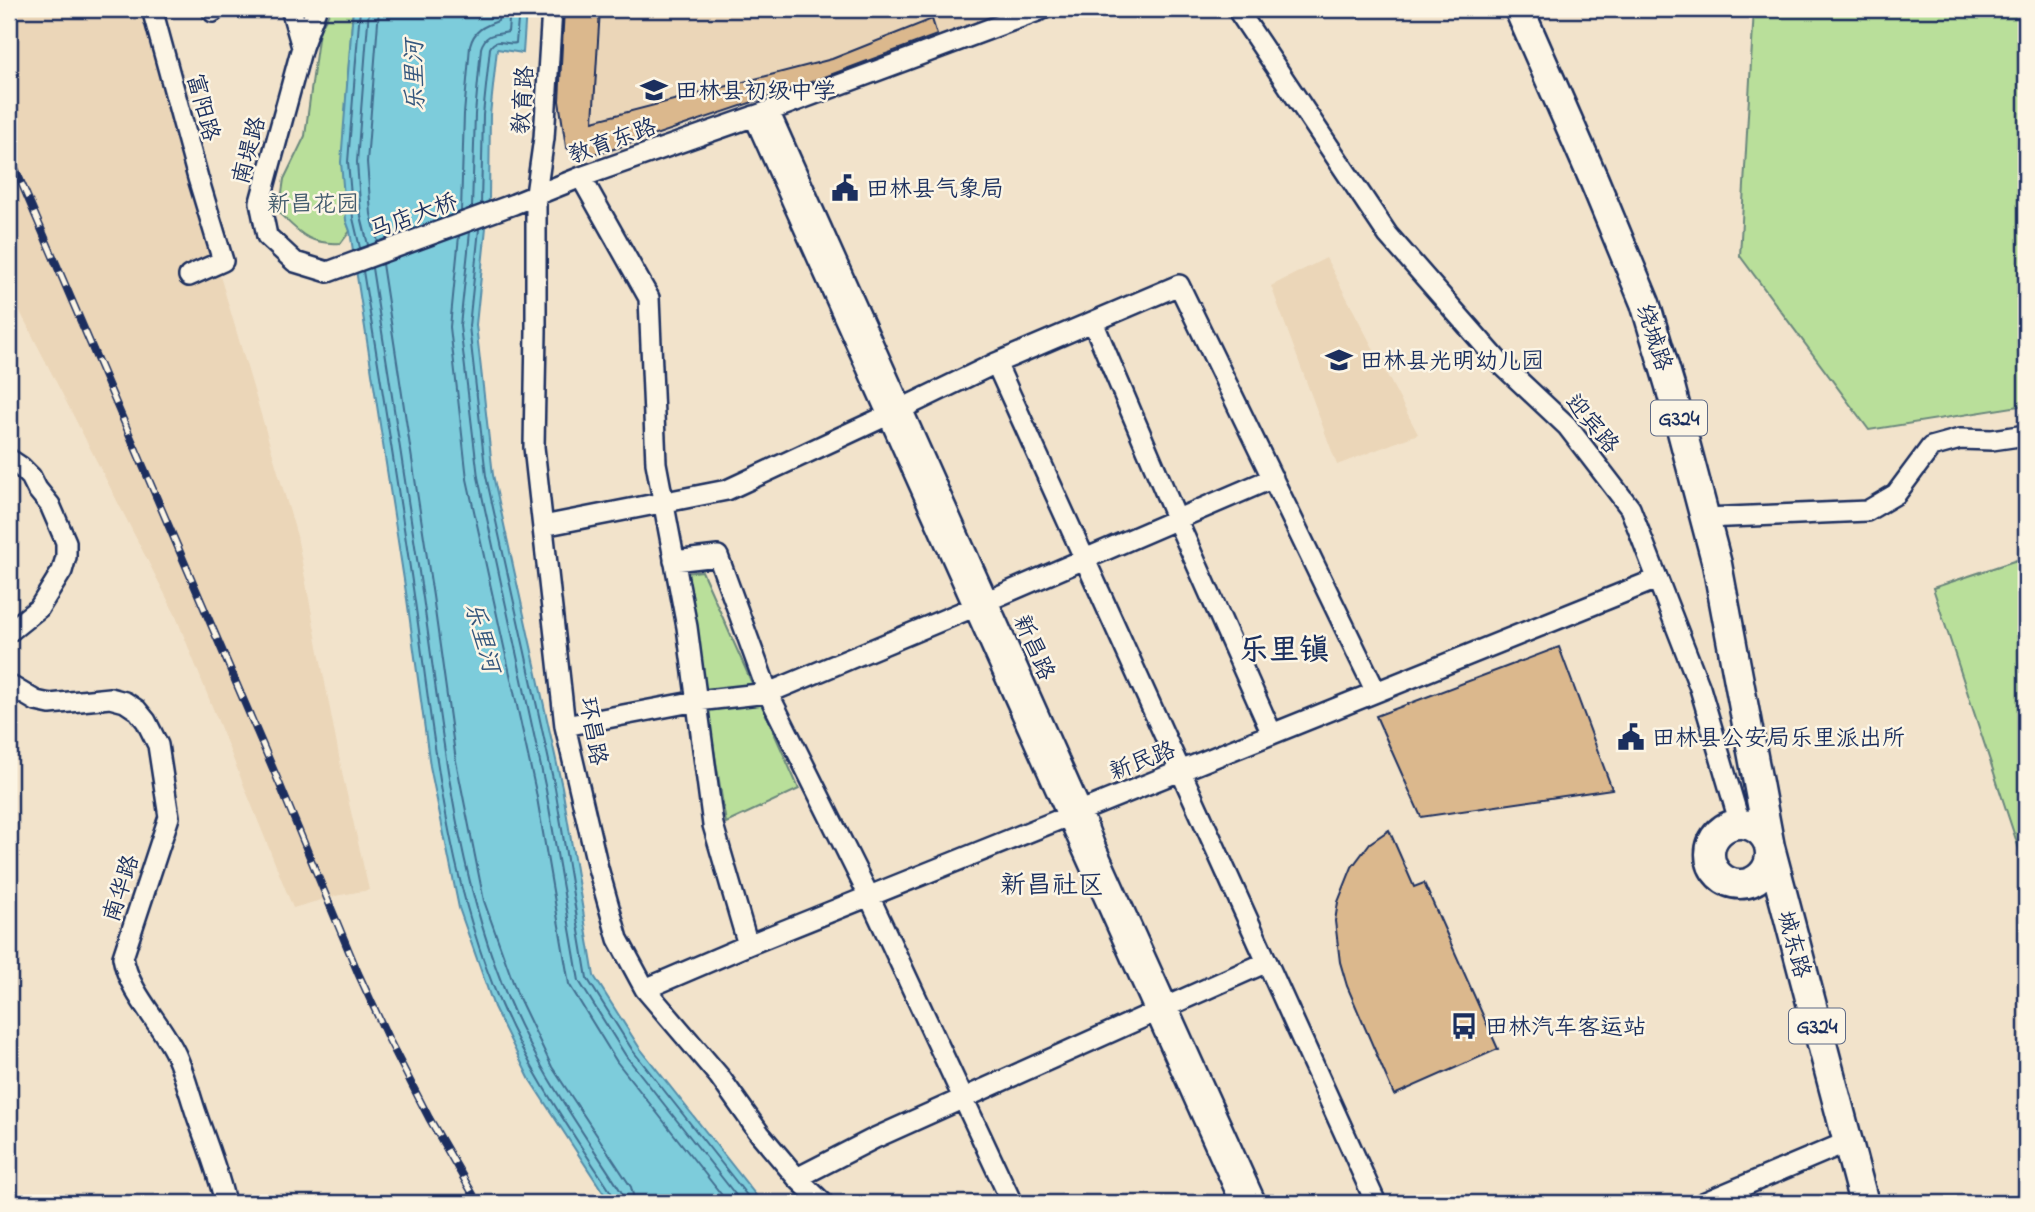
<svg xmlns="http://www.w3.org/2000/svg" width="2035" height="1212" font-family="'Indie Flower','LXGW WenKai TC',sans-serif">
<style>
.built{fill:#ebd6b8}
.green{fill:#b9df9a;stroke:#6a877c;stroke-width:2}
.water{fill:#7dccdb;stroke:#568da9;stroke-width:2}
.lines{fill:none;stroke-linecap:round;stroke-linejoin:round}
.shore{stroke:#426e90;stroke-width:2}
.building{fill:#dbb88d;stroke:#1b2f5e;stroke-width:2}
.minor-casing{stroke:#1b2f5e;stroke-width:24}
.highway-casing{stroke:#1b2f5e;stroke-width:33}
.minor{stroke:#fcf5e5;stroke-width:19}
.highway{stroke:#fcf5e5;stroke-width:28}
.rail-casing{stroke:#1b2f5e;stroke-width:8}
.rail{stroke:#fcf5e5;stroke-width:5;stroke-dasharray:16;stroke-linecap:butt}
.labels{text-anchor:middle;stroke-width:5;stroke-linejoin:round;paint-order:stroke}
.shield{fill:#fcf5e5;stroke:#5e6a86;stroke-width:2}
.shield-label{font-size:21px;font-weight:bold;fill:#1b2f5e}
.poi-label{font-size:23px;fill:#1b2f5e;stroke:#fcf5e5;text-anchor:start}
.street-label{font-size:23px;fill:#1b2f5e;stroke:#fcf5e5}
.park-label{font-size:23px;fill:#425b6d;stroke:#fcf5e5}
.water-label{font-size:24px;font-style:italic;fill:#34567d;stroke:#fcf5e5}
.quarter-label{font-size:26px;fill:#1b2f5e;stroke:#fcf5e5}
.district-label{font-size:30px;font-weight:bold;fill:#1b2f5e;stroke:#fcf5e5}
</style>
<rect width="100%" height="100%" fill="#f2e3cb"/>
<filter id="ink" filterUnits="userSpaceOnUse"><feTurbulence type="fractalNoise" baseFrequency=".0143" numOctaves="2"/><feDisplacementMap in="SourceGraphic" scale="14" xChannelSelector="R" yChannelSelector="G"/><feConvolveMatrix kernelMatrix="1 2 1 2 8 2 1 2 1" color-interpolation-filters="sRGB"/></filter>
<g filter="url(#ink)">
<path class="built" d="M 9,9 L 141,9 L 297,536 L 343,777 L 369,890 L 335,896 L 293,908 L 175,614 L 9,290 Z
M 600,9 L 1025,9 L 938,37 L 931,19 L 832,59 L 593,121 Z
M 1326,258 L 1418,434 L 1337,465 L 1271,286 Z"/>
<path class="green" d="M 336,9 L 353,9 L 346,103 L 346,220 L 350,231 L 341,243 C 309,245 301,234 279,213 L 284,179 L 305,136 L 319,31 L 330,11 Z
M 1754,9 L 2026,9 L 2026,405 L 1869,430 L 1740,256 Z
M 2026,557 L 2026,870 L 1933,588 Z
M 702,571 L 799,789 L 726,823 L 685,573 Z"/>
<path class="water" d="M 353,9 L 526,9 L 523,53 L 497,49 L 490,115 L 489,198 L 476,325 L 493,475 L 562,787 L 594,976 L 639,1047 L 762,1203 L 610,1203 L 530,1080 L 494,1007 L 459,908 L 430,766 L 407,599 L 350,231 L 346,220 L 341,162 Z"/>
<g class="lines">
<path class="shore" d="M 481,204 L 483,115 L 490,48 C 496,36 507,46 516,43 L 519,9
M 472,207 L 475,114 L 481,48 C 486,32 496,35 508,32 L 510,9
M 461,211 L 464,114 L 470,46 C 474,30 484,26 498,21 L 500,9
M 479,229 L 469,326 L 486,476 L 555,788 L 587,978 L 633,1051 L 753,1203
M 470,232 L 460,326 L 478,477 L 546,790 L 579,981 L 626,1056 L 742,1203
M 459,236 L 450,327 L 467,479 L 536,792 L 569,984 L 617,1062 L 728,1203
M 378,242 L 371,214 L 367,162 L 379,9
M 368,245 L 361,216 L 357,162 L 369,9
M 360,248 L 353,218 L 348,162 L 360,9
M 382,264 L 433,596 L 456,761 L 484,901 L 518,996 L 552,1067 L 631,1187 L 635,1203
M 372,268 C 389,378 407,488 423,598 C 443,734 455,874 509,1001 C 538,1070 582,1130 622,1193 L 624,1203
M 363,271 C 381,381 399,491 415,602 C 434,737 446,878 501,1005 C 531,1074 573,1134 614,1197 L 615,1203"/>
</g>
<path class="building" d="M 564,9 L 600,9 L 593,121 L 832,59 L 932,19 L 937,35 L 806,84 L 602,153 L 573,153 L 566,147 L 559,101 Z
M 1559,647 L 1612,789 L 1421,817 L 1376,716 Z
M 1389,830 L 1414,887 L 1424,883 L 1498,1049 L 1394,1095 L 1347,986 L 1340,962 L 1335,921 L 1338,902 L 1352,867 L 1370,843 Z"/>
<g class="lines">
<defs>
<path id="minor" d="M 152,9 L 198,178 L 223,261 L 189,276
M 212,9 L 213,12
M 291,9 L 302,47
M 316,9 L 302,47 L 260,202 L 267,236 L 295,262 L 328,272 L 514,204 L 581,177 L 769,111 L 1043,9
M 552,9 L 544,138 L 536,194 L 536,331 L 534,447 L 565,726 L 598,868 L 618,939 L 645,989 L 719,1076 L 760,1134 L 797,1178 L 823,1203
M 1237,9 L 1388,235 L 1500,363 L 1567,426 L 1630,508 L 1700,688 L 1740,824
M 769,111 L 1081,810 L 1094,844 L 1256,1203
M 754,116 L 1241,1203
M 581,177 L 649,298 L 656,463 L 687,627 L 713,825 L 748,945
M 1093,322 L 1177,520 L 1272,734
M 996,363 L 1376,1203
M 901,409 L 996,363 L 1179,285 L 1376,692
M 9,459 L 21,467 L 31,477 L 37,489 L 50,505 L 66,542 L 66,557 L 62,571 L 39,608 L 9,632
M 1705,518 L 1867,511 L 1896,494 L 1931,447 L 1960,439 L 1992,440 L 2026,435
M 543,526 L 727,490 L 888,415
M 674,561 L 718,556 L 768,693 L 869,896 L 1012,1203
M 987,601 L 1273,478
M 9,685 L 36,701 L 50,704 L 110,698 L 125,702 L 137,710 L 146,721 L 158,745 L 169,817 L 123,957 C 129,994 161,1022 176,1055 C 185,1075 190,1096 197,1116 C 207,1145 219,1174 225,1203
M 565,726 L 697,701 L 768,693 L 974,607
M 645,989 L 748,945 L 1657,579
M 1168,1006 L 1267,962
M 797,1178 L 875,1138 L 1155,1012
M 1703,1203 L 1847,1142"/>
<path id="highway" d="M 1519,9 L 1594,180 L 1645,303 L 1670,386 L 1717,564 L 1770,847 L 1864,1203
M1710 854a30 30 0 1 1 60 0a30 30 0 1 1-60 0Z"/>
</defs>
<use href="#minor" class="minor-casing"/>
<use href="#highway" class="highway-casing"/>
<use href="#minor" class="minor"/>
<use href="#highway" class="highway"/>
<defs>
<path id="rail" d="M 9,154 L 280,785 L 358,973 L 388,1038 L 429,1118 L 478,1203"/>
</defs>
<use href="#rail" class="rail-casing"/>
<use href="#rail" class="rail"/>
</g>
</g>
<defs>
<symbol id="school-bare" viewBox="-9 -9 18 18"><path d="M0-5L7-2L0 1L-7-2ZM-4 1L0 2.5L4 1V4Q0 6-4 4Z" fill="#1b2f5e" stroke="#fcf5e5" stroke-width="2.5" paint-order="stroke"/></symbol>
<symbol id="civic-bare" viewBox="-9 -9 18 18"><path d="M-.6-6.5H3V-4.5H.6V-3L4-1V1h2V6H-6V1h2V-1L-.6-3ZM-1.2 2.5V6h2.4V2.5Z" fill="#1b2f5e" stroke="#fcf5e5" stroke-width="2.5" paint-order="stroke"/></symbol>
<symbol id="bus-bare" viewBox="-9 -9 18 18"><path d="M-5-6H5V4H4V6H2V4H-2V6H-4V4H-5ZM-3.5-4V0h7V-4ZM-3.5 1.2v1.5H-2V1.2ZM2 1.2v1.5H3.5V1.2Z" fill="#1b2f5e" stroke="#fcf5e5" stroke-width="2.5" paint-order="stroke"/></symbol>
</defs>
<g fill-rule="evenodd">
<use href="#school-bare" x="635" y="71" width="38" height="38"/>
<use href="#civic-bare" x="826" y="169" width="38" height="38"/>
<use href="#school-bare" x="1320" y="341" width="38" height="38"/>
<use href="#civic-bare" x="1612" y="718" width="38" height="38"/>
<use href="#bus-bare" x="1445" y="1007" width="38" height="38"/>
</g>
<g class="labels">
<g class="shield">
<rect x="1651" y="400.5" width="56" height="35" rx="5"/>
<rect x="1789" y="1008.5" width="56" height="35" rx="5"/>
</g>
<g class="shield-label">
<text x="1679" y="425">G324</text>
<text x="1817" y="1033">G324</text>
</g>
<g class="poi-label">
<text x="675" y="98">田林县初级中学</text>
<text x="866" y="196">田林县气象局</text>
<text x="1360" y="368">田林县光明幼儿园</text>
<text x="1652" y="745">田林县公安局乐里派出所</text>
<text x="1485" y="1034">田林汽车客运站</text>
</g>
<g class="street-label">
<text transform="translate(522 100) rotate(-86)" y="8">教育路</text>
<text transform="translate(204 107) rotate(75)" y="8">富阳路</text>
<text transform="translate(612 140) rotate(-20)" y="8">教育东路</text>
<text transform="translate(248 150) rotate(-75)" y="8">南堤路</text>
<text transform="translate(413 215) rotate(-20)" y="8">马店大桥</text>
<text transform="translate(1655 337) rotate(72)" y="8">绕城路</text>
<text transform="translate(1593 423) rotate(50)" y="8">迎宾路</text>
<text transform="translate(1035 647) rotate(66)" y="8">新昌路</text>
<text transform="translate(594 731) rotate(80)" y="8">环昌路</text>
<text transform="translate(1142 760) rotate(-21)" y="8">新民路</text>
<text transform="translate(120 888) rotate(-72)" y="8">南华路</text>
<text transform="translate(1795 944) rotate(75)" y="8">城东路</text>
</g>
<g class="park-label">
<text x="313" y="211">新昌花园</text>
</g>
<g class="water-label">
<text transform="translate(414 76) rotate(-91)" y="8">乐里河</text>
<text transform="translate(483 637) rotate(74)" y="8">乐里河</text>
</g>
<g class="quarter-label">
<text x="1052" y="893">新昌社区</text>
</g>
<g class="district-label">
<text x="1284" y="659">乐里镇</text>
</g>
</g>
<rect width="2035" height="1212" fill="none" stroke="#fcf5e5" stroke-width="35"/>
<rect x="18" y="18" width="2000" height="1177" fill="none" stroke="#1b2f5e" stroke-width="2.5" filter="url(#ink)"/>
</svg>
